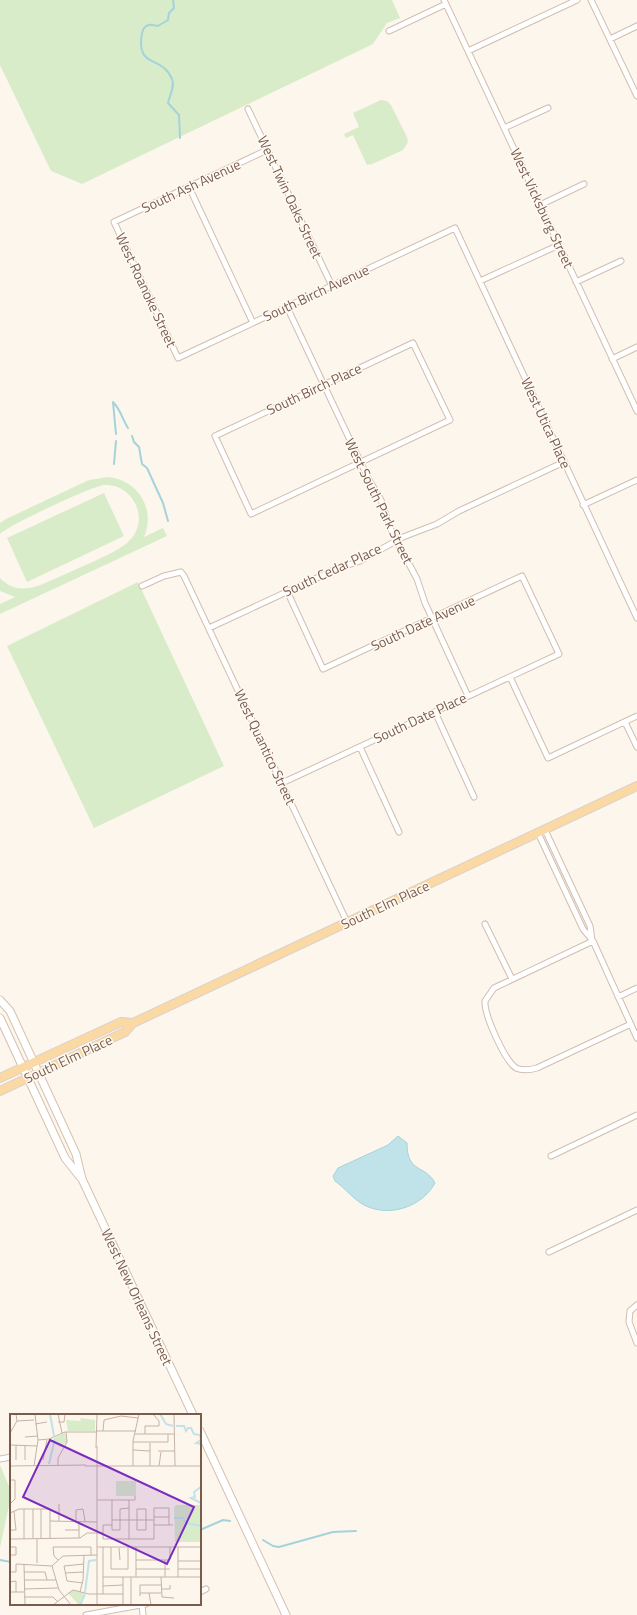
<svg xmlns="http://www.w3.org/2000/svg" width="637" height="1615" font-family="'Titillium Web',sans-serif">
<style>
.green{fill:#d8ecc9}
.water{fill:#bfe3e8;stroke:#a5d3da}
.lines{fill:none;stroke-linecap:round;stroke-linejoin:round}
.stream{stroke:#a5d3da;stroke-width:2}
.street-casing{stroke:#d1beb0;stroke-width:7}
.secondary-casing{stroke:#d6c0b0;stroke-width:9}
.primary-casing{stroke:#dad1cd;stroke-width:10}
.street{stroke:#fff;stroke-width:5}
.secondary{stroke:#fff;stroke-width:7}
.primary{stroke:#fbd9a5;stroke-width:8}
.labels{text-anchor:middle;stroke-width:3;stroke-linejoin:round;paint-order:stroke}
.street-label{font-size:14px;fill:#7a5c4d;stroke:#fffaf3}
.inset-river{fill:none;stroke:#bfe3e8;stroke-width:2}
.inset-road{fill:none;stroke:#c5b3a7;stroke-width:1}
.view{fill:#7b2cbf;fill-opacity:0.15;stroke:#7b2cbf;stroke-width:2}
.inset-edge{fill:none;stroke:#7a5c4d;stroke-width:2}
</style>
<rect width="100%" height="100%" fill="#fdf6ec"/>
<path class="green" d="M 0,0 L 392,0 L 400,18 L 387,23 L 373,44 L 82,184 L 51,171 L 0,65 Z
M 381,100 L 387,101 L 391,105 L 407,137 L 408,142 L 403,150 L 370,165 L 369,164 L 367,165 L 353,135 L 346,138 L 344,134 L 359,127 L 353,113 Z
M 108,477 C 138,480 156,509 144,537 L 163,528 L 167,536 L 0,614 L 0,604 L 15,597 L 0,591 L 0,578 C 18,597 39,586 59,577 C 75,569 118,553 129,541 C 137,534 141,521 138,511 C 134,495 120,484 104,485 C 92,486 9,525 0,534 L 0,523 L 6,519 L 89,480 Z
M 104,493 L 124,536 L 27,582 L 7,538 Z
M 138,582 L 224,766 L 94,828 L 7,646 Z
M 0,1465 L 11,1491 L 11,1496 L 0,1548 Z"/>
<path class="water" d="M 398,1136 L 407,1143 C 407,1174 425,1164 435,1183 C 422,1207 389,1218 364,1205 C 353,1199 345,1188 335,1181 L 333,1176 L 338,1168 L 388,1145 Z"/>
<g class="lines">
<path class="stream" d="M 173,0 L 174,8 L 169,13 L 168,20 L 158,26 C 152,25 149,23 144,28 C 141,33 141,38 141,44 C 142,67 163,57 172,79 C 175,87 170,94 168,103 L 179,115 L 180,138
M 113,402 L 116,434
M 113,402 C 121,410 122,419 128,428
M 132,436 L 134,442 L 139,447 L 142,464 L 147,468 L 163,503 L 168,521
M 114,464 L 116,441
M 200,1530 L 223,1520 L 230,1521
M 263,1540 L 273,1546 L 279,1547 L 333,1532 L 356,1531
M 0,1560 L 11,1562"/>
<defs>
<path id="street" d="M 444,0 L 637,411
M 591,0 L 637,96
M 389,31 L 446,4
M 610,39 L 637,26
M 468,51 L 577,0
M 248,109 L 332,286
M 504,128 L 548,108
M 267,150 L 114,222 L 178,358 L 455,228 L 637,618
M 189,187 L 253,323
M 540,205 L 584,184
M 480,281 L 559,245
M 576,282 L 621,261
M 287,307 L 368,478 L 381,500 L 391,530 L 417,579 L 425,603 L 468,696
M 413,343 L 450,420 L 251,514 L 215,436 Z
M 612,359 L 637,347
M 583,505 L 637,480
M 142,586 L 164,576 L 181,572 L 184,576 L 347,922
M 209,628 L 336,569 L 360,561 L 403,537 L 437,524 L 459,511 L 564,462
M 510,677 L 548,758 L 637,716
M 435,712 L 474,797
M 625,722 L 637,747
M 360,747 L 399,832
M 282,783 L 559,654 L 522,576 L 323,669 L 287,591
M 545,830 L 590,926 L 592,940
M 538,833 L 583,929 L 593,941 L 637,1038
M 485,924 L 512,979
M 593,941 L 494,988 L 485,1001 C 484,1015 505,1061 516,1068 C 523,1071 530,1070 537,1068 L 631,1024
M 618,997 L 637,988
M 551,1156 L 637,1115
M 549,1252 L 637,1210
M 637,1305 L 630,1311 L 629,1322 L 637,1343
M 0,1459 L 11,1457
M 200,1592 L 206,1589
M 142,1605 L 143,1615
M 86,1615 L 146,1604"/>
<path id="secondary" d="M 0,1000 L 10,1011 L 76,1154 L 82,1179 L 193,1415
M 0,1018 L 65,1158 L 80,1177
M 200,1431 L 286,1615"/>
<path id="primary" d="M 0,1078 L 121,1022 L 133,1023
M 0,1091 L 125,1032 L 133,1023 L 637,786"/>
</defs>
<use href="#street" class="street-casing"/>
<use href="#secondary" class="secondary-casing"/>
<use href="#primary" class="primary-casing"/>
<use href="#street" class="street"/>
<use href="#secondary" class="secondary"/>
<use href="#primary" class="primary"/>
</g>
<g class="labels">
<g class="street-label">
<text transform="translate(191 186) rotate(-25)" y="5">South Ash Avenue</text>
<text transform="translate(290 197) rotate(65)" y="5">West Twin Oaks Street</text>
<text transform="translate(542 208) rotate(65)" y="5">West Vicksburg Street</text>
<text transform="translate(146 290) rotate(65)" y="5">West Roanoke Street</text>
<text transform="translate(316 293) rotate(-25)" y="5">South Birch Avenue</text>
<text transform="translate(314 389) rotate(-25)" y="5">South Birch Place</text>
<text transform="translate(546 423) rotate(65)" y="5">West Utica Place</text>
<text transform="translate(379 501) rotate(64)" y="5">West South Park Street</text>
<text transform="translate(332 570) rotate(-25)" y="5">South Cedar Place</text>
<text transform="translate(423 623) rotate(-25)" y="5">South Date Avenue</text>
<text transform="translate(420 718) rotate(-25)" y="5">South Date Place</text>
<text transform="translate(265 747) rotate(65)" y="5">West Quantico Street</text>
<text transform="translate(385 905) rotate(-25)" y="5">South Elm Place</text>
<text transform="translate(68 1059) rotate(-25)" y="5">South Elm Place</text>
<text transform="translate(137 1297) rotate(65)" y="5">West New Orleans Street</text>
</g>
</g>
<g transform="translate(10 1414)">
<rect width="191" height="191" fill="#fdf6ec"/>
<path d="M 70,4 L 85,6 L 85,17 L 58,17 L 56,6 L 71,7 ZM 55,19 L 57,28 L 50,33 L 45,29 L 46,23 ZM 106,67 L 126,67 L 126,82 L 106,82 ZM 166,91 L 191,91 L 191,128 L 165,128 L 164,93 ZM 63,176 L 74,179 L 69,191 L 58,179 Z" fill="#d8ecc9"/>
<path class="inset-river" d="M 40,0 L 44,22M 150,0 L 156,10 L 163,12M 166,12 L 174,12 L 176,17 L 178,14 L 181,14 L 184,20 L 190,21 L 191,26 L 186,29 L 191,30M 39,50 L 45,24M 191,73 L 184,78 L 185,83 L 181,84 L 191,89M 164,104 L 173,104 L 176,109 L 191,112M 75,178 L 79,147 L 86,146M 70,191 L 75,180"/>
<path class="inset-road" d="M 48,0 L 52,19M 164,0 L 165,52M 7,7 L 24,6M 48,8 L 54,8 L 55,0M 25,10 L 37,8M 87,17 L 126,17M 93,17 L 94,6 L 111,2 L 128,4M 0,19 L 7,7 L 6,0M 125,20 L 164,20M 135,20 L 135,12 L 149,12 L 149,7 L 143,0M 15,23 L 28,22M 28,26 L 39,25 L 55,18 L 87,18M 123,28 L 158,28 L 158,20M 140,29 L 140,52M 0,31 L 27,32M 15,31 L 15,46M 87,32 L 87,191M 86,34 L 87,0M 123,36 L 140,37M 148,37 L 165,37M 6,46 L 6,31M 33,46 L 37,26M 0,52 L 76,51M 24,52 L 28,26 L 25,0M 48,52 L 48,44 L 57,28 L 56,18M 75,52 L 191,52M 123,52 L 123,27 L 129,0M 149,52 L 151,38M 0,66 L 5,66 L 5,85 L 0,90M 87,86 L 125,86 L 125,82M 102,86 L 102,116 L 110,116 L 110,95 L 119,94M 119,86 L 119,125M 49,90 L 49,107M 14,95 L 14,125M 127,95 L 136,95 L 136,116 L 127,116 ZM 0,99 L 9,95 L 40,95 L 40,125M 144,103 L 159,103M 102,106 L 144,106M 40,107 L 87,108M 66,107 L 66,96 L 73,95 L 75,107M 102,111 L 93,111 L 93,125 L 144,125 L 144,94 L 159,94 L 159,111M 144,111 L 163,111M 0,116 L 6,116 L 4,97M 55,116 L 69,116M 69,124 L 69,107M 0,125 L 70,124 L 77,119 L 93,119M 23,125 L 23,95M 27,125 L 27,149M 31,125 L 31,95M 0,133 L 6,133 L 6,141 L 0,141M 87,133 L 191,133M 93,133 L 93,180M 101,133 L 101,155 L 118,155 L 118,133M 126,133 L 126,163M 168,133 L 168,163M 109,134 L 110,146M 48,146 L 44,142 L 43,133 L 81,133 L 81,141M 126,146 L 160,146 L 160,133M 155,146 L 155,163M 168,147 L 191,147M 14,150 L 15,191M 42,152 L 49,176 L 61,191M 126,155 L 160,155M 168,155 L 191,155M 0,158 L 6,158 L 6,150 L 42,152 L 53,142 L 87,141M 14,158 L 35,158 L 37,166M 55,159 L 74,158M 93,163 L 191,163M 113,163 L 113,191M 121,163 L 121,191M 151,163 L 152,183 L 164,184M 14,166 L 46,166M 0,168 L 6,167 L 6,178M 73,169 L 57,167 L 54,152 L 74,150M 93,172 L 113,171M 14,175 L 48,174M 151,175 L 160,175 L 160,171M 0,178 L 14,178M 70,178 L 73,166 L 74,141M 130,179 L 151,179M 139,179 L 141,191M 130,182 L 130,171 L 151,171M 14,183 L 43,183 L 47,187M 43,191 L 63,176 L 79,180 L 113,180"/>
<path class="view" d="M 40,26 L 184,93 L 157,150 L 13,83 Z"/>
<rect width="191" height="191" class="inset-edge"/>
</g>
</svg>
